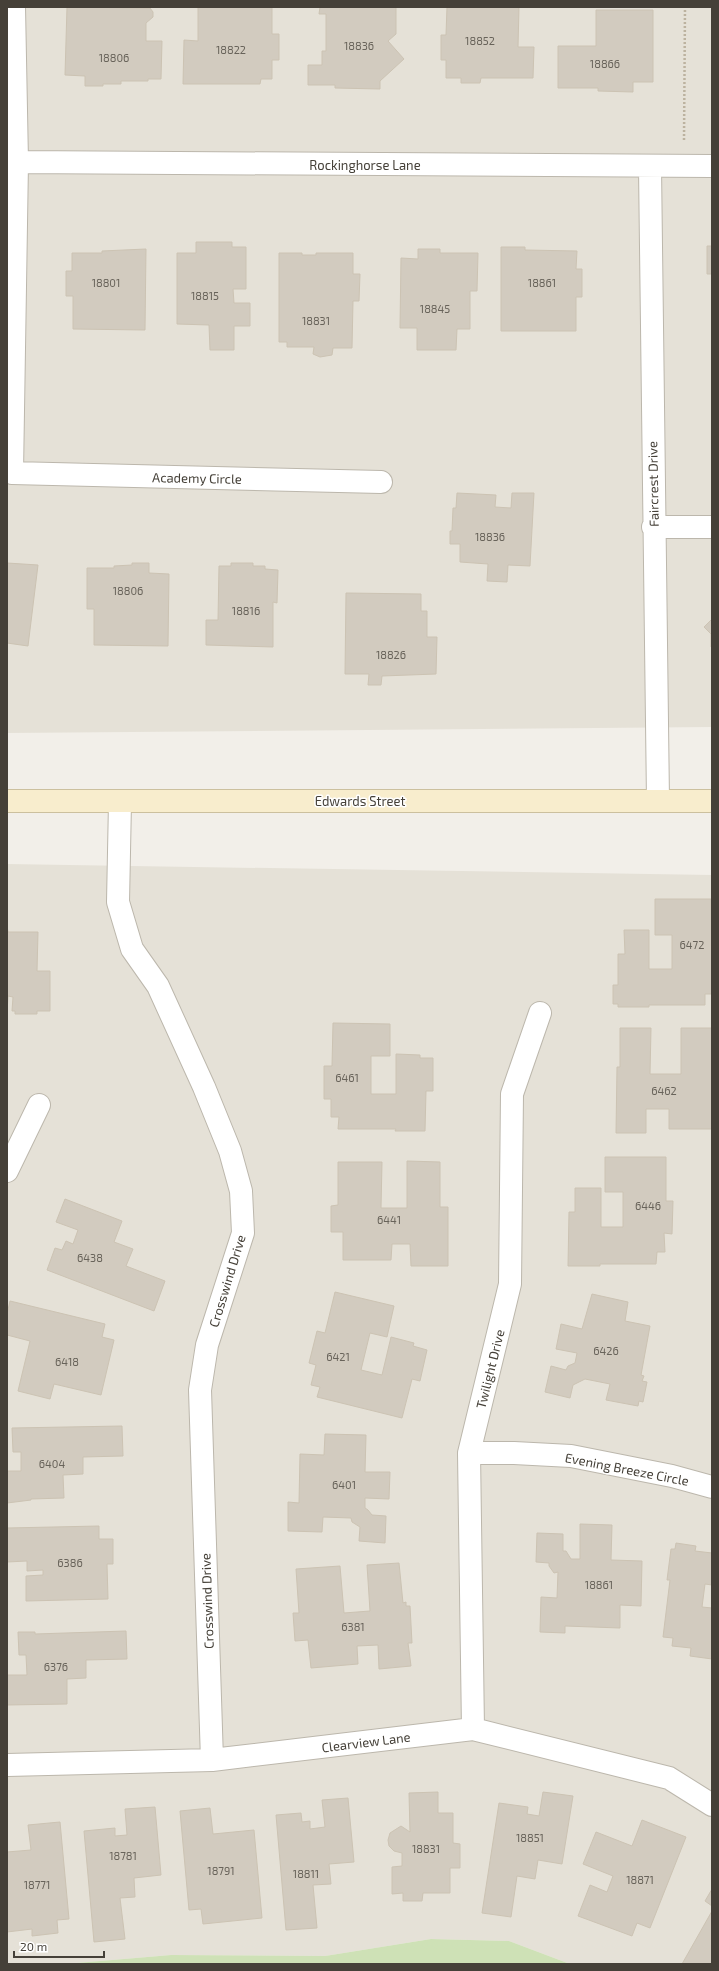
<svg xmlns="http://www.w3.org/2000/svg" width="719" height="1971" font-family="'Exo 2',sans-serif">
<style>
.residential{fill:#e5e1d7}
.green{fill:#cee1b6}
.building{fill:#d2cbbf;stroke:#ccc3b3}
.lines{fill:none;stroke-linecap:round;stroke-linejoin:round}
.minor-casing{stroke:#bcb7ac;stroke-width:24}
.secondary-casing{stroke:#ccc09e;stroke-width:24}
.path{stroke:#bcb29f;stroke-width:2.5;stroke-dasharray:2 2;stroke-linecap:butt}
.minor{stroke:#fff;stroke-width:22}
.secondary{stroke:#f8edcd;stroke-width:22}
.labels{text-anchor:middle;stroke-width:3;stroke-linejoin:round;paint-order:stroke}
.number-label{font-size:11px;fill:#68635a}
.street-label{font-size:13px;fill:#454038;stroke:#fff}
</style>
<rect width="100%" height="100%" fill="#f2efe9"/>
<path class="residential" d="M 7,7 L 712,7 L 712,727 L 7,733 Z
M 7,864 L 712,875 L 712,1964 L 570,1964 L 509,1941 L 431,1939 L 325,1956 L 171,1955 L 65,1964 L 7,1964 Z"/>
<path class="green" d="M 431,1939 L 509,1941 L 570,1964 L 65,1964 L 171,1955 L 325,1956 Z"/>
<path class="building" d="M 67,7 L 150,8 L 153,12 L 153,17 L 146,23 L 146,41 L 162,41 L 161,79 L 148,79 L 148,81 L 121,81 L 121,84 L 103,84 L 103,86 L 85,86 L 85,76 L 65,75 Z
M 198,7 L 272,7 L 272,34 L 279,34 L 279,60 L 272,60 L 272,79 L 261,79 L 260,84 L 183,84 L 184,40 L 198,41 Z
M 320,7 L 396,7 L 396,34 L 388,41 L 404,59 L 380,81 L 380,89 L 335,88 L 335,85 L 308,85 L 308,65 L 322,65 L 322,51 L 326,51 L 326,14 L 319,14 Z
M 447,7 L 519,7 L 518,47 L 534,47 L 533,78 L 481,78 L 480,83 L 461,83 L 461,78 L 446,78 L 446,60 L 441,60 L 441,35 L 446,35 Z
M 596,10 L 653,10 L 653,82 L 633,82 L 633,92 L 598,91 L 598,88 L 558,88 L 558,46 L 596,46 Z
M 196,242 L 232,242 L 232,247 L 246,247 L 246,289 L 233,289 L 234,303 L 250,303 L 250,326 L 234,326 L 234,350 L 210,350 L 209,325 L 177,324 L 177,253 L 196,253 Z
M 707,246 L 712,246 L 712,274 L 707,274 Z
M 501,247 L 525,247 L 525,250 L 577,251 L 576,269 L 582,269 L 582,297 L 576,297 L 576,331 L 501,331 Z
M 146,249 L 145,330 L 73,329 L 73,296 L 66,296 L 66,271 L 72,271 L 72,253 L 102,253 L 102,251 Z
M 418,249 L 440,249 L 440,253 L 478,253 L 477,291 L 470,291 L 470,329 L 457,329 L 456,350 L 417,350 L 417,328 L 400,328 L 401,258 L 418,259 Z
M 279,253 L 302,253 L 302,255 L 316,255 L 316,253 L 353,253 L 353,274 L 360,274 L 359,301 L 353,301 L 352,348 L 333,348 L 332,355 L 320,357 L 313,354 L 314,347 L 287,347 L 287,342 L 279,342 Z
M 457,493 L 496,495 L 495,507 L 511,508 L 512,493 L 534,493 L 530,566 L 508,565 L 507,582 L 487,581 L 488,564 L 460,562 L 460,544 L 450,544 L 450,531 L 452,531 L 453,508 L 456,508 Z
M 7,563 L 38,565 L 28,646 L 7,643 Z
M 132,563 L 149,563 L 149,573 L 169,574 L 168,646 L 94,645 L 94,609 L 87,609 L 87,568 L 114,568 L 114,566 L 132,565 Z
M 231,563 L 253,563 L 253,566 L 265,566 L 265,569 L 278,570 L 277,603 L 273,602 L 273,647 L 206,645 L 206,620 L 218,620 L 219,566 L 231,566 Z
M 346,593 L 421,594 L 421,611 L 427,611 L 427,637 L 437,637 L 436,674 L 382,676 L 381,685 L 368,685 L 369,674 L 345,674 Z
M 712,619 L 712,647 L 711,647 L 711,634 L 704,627 Z
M 655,899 L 711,899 L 712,994 L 705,994 L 705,1005 L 649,1005 L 649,1007 L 618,1007 L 618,1004 L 613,1004 L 613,985 L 618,985 L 618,954 L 625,954 L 624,930 L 649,930 L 649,969 L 672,969 L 672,935 L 655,935 Z
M 7,926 L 8,932 L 38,932 L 37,971 L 50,971 L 50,1011 L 37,1011 L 37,1014 L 15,1014 L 15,1011 L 12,1011 L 13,997 L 8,996 L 7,1013 Z
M 333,1023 L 390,1024 L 390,1056 L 371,1056 L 371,1094 L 396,1094 L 396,1054 L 420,1055 L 420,1058 L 433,1058 L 433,1091 L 426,1091 L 425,1131 L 395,1131 L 396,1129 L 338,1129 L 339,1117 L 331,1117 L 331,1099 L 324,1099 L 324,1066 L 332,1066 Z
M 620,1028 L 651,1028 L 650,1074 L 681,1074 L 681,1028 L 712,1028 L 712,1129 L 669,1129 L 669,1109 L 646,1109 L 646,1133 L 616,1133 L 617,1067 L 620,1067 Z
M 605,1157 L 666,1157 L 666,1201 L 673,1201 L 672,1234 L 664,1233 L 665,1252 L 657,1252 L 656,1264 L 600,1264 L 600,1266 L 568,1266 L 569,1212 L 575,1212 L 575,1188 L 601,1188 L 601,1227 L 623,1227 L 623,1192 L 605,1192 Z
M 407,1161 L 440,1162 L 440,1207 L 448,1207 L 448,1266 L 411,1266 L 410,1244 L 392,1244 L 391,1260 L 343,1260 L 343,1232 L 331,1232 L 331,1206 L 338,1205 L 338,1162 L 382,1162 L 381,1208 L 407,1208 Z
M 65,1199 L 122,1221 L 114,1242 L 133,1249 L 126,1266 L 165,1281 L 154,1311 L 47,1270 L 55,1248 L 62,1250 L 66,1241 L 73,1244 L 78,1230 L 56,1222 Z
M 335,1292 L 394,1306 L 387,1337 L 370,1333 L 361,1370 L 382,1375 L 391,1337 L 414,1343 L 413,1346 L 427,1350 L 420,1381 L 412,1379 L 402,1418 L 317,1397 L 320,1387 L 311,1385 L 316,1365 L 309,1363 L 317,1331 L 325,1333 Z
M 592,1294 L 628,1302 L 625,1321 L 650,1326 L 641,1375 L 644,1376 L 642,1381 L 647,1382 L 643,1402 L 639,1401 L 638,1406 L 606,1400 L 610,1384 L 585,1379 L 573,1385 L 570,1398 L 545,1392 L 551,1366 L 566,1370 L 568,1366 L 575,1363 L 577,1353 L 556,1349 L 561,1324 L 582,1329 Z
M 10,1301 L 105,1324 L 102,1337 L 114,1340 L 101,1395 L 54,1384 L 50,1399 L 18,1391 L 30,1341 L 7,1335 L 7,1314 Z
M 122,1426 L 123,1456 L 83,1457 L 83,1474 L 63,1475 L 64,1498 L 31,1499 L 31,1500 L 7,1503 L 7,1471 L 21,1471 L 21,1452 L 13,1452 L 12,1428 Z
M 325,1434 L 366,1435 L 365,1472 L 390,1472 L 389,1499 L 365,1498 L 365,1508 L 368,1510 L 372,1515 L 386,1516 L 385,1543 L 359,1541 L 360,1527 L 352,1522 L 351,1518 L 323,1517 L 322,1532 L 288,1531 L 288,1502 L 299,1503 L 300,1454 L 324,1455 Z
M 580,1524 L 612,1525 L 611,1560 L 642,1561 L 641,1606 L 620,1605 L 620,1628 L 565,1626 L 565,1633 L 540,1632 L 541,1597 L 557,1598 L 558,1572 L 554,1573 L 549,1566 L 549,1563 L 536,1562 L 537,1533 L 563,1534 L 563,1551 L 566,1551 L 571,1559 L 580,1559 Z
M 99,1526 L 99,1539 L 113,1539 L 113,1564 L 107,1564 L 108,1599 L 26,1601 L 26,1576 L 43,1575 L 43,1570 L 27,1571 L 27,1561 L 7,1562 L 7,1528 Z
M 676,1543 L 696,1546 L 695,1551 L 712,1553 L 712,1585 L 705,1584 L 702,1607 L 712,1608 L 712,1659 L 690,1656 L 691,1648 L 672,1646 L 673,1638 L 663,1637 L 670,1580 L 667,1580 L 671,1549 L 675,1549 Z
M 399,1563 L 403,1603 L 406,1602 L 406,1606 L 410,1606 L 412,1643 L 408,1643 L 411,1666 L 379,1669 L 378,1645 L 357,1646 L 358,1664 L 311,1668 L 308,1640 L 295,1641 L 293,1613 L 299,1613 L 296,1569 L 340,1566 L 344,1613 L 370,1611 L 367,1565 Z
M 126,1631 L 127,1659 L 86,1660 L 86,1678 L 67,1679 L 67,1704 L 7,1705 L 7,1675 L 27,1675 L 26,1655 L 19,1655 L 18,1632 L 35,1632 L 35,1634 Z
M 438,1792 L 438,1813 L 453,1813 L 453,1843 L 460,1844 L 460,1868 L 450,1868 L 450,1893 L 423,1893 L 422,1901 L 403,1901 L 403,1893 L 392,1894 L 392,1867 L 402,1866 L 402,1853 L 394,1851 L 389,1846 L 388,1840 L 390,1833 L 401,1826 L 410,1832 L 409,1793 Z
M 543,1792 L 573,1796 L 562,1864 L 538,1860 L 535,1879 L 517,1876 L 511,1917 L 482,1913 L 499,1803 L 528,1807 L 527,1814 L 539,1816 Z
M 348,1798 L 354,1862 L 329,1864 L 331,1884 L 313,1885 L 317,1928 L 286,1930 L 276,1815 L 301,1813 L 302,1822 L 310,1821 L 310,1829 L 325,1827 L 322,1800 Z
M 155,1807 L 161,1875 L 134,1878 L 135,1897 L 120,1898 L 125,1939 L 94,1942 L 84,1831 L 115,1828 L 115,1836 L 127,1835 L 125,1809 Z
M 210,1808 L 213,1834 L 254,1830 L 262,1918 L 203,1924 L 201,1909 L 189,1910 L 180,1811 Z
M 642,1820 L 686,1837 L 650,1928 L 637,1923 L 632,1936 L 578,1916 L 590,1885 L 607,1892 L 613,1876 L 583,1864 L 596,1832 L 632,1846 Z
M 60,1822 L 69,1919 L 57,1920 L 58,1933 L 32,1936 L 32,1929 L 7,1932 L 7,1852 L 31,1850 L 28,1825 Z
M 712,1889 L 712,1906 L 705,1901 Z
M 712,1911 L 712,1964 L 682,1964 Z"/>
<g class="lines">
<defs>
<path id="minor" d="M 14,7 L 17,162 L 12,473 L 381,482
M 17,162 L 712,166
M 650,167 L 658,801
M 653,527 L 712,527
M 120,802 L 118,902 L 132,949 L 158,986 L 204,1087 L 230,1151 L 241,1191 L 243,1233 L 207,1345 L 200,1390 L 212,1760
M 7,1171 L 39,1105
M 469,1453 L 514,1453 L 571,1456 L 672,1476 L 712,1487
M 473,1729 L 469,1453 L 510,1284 L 512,1094 L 540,1013
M 7,1765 L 212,1760 L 473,1729 L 669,1778 L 712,1805"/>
<path id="secondary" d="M 7,801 L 712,801"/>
</defs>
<use href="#minor" class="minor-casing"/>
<use href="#secondary" class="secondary-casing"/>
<path class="path" d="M 684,140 L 685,7"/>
<use href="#minor" class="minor"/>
<use href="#secondary" class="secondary"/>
</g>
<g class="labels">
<g class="number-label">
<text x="480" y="45">18852</text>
<text x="359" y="50">18836</text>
<text x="231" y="54">18822</text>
<text x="114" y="62">18806</text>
<text x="605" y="68">18866</text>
<text x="106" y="287">18801</text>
<text x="542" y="287">18861</text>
<text x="205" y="300">18815</text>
<text x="435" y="313">18845</text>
<text x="316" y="325">18831</text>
<text x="490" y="541">18836</text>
<text x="128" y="595">18806</text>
<text x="246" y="615">18816</text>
<text x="391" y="659">18826</text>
<text x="692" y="949">6472</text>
<text x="347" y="1082">6461</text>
<text x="664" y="1095">6462</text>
<text x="648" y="1210">6446</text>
<text x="389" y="1224">6441</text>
<text x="90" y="1262">6438</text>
<text x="606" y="1355">6426</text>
<text x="338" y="1361">6421</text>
<text x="67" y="1366">6418</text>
<text x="52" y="1468">6404</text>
<text x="344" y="1489">6401</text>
<text x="70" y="1567">6386</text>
<text x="599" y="1589">18861</text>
<text x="353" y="1631">6381</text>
<text x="56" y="1671">6376</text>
<text x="530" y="1842">18851</text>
<text x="426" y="1853">18831</text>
<text x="123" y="1860">18781</text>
<text x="221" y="1875">18791</text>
<text x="306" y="1878">18811</text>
<text x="640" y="1884">18871</text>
<text x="37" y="1889">18771</text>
</g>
<g class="street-label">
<text x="365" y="170">Rockinghorse Lane</text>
<text transform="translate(197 478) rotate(1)" y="5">Academy Circle</text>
<text transform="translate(653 484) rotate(-91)" y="5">Faircrest Drive</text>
<text x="360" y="806">Edwards Street</text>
<text transform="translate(227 1281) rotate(-73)" y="5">Crosswind Drive</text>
<text transform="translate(490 1369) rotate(-76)" y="5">Twilight Drive</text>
<text transform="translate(627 1469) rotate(11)" y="5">Evening Breeze Circle</text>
<text transform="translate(207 1601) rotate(-92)" y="5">Crosswind Drive</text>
<text transform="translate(366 1742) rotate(-7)" y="5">Clearview Lane</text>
</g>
</g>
<rect width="719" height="1971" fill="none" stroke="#454038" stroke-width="16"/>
<path d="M14 1951v6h90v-6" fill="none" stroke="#454038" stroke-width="2"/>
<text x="20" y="1951" font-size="12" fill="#454038" stroke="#ffffff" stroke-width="3" paint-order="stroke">20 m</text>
</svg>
